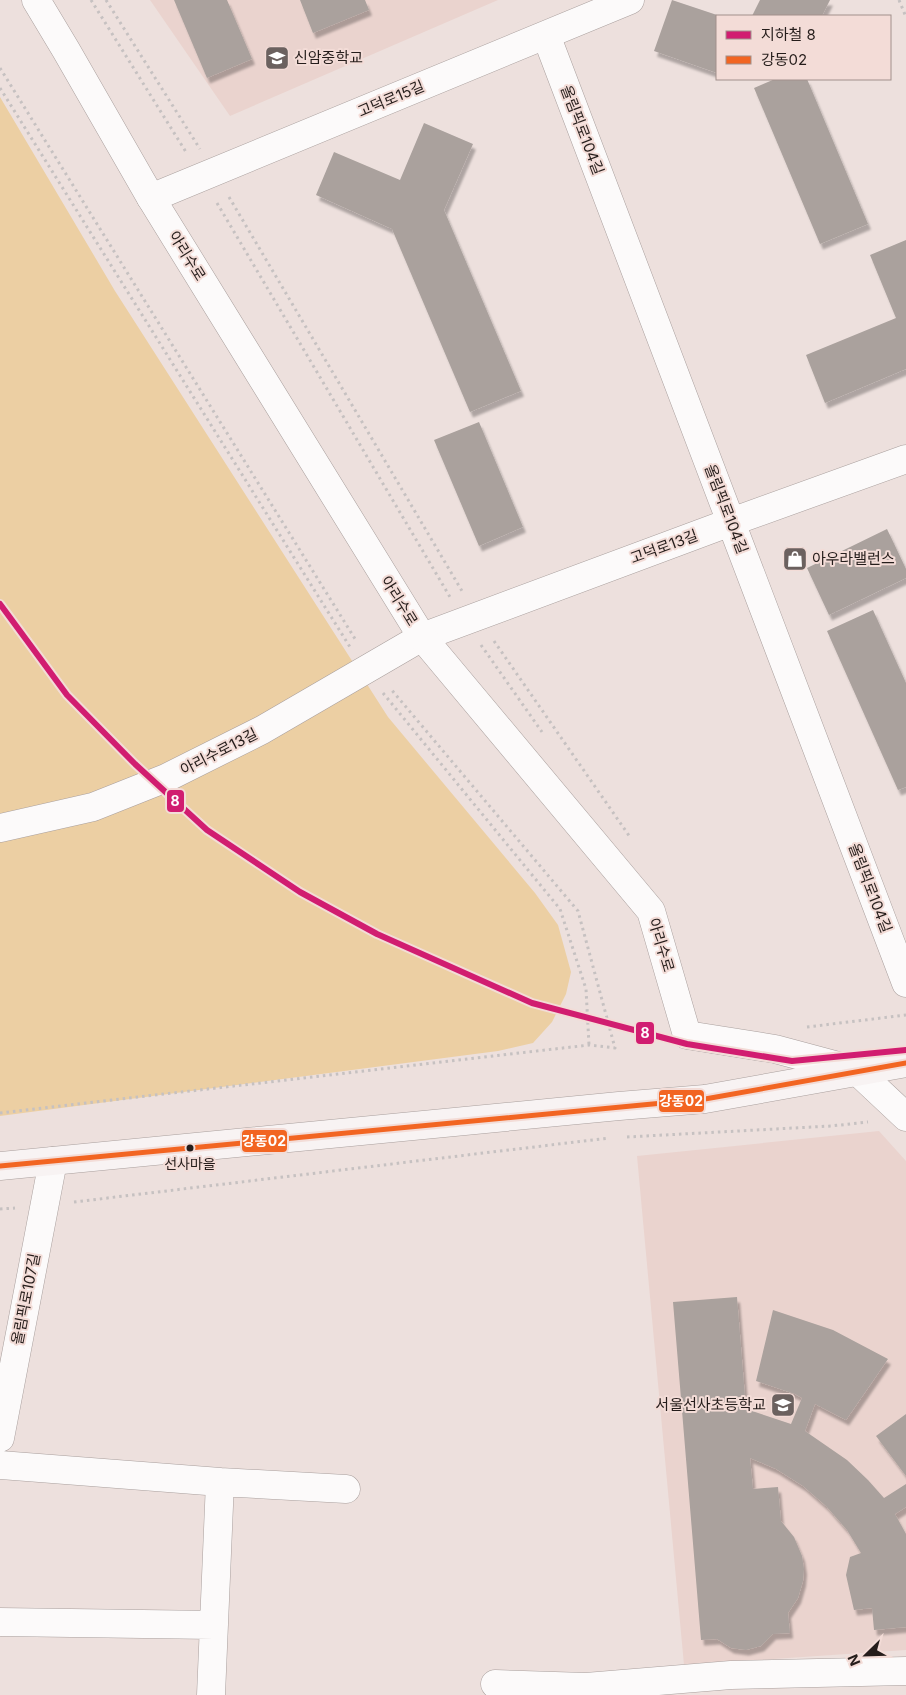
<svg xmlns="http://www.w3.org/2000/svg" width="906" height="1695" font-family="Inter,'Noto Sans KR',sans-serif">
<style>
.built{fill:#ead3ce}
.green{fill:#eccfa3}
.building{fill:#aaa19d;filter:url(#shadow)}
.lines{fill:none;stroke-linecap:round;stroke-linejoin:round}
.minor-casing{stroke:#a99f9d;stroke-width:29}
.tertiary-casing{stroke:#a99f9d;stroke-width:29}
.secondary-casing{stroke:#a99f9d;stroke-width:29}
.path{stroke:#c6c1c1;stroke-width:3;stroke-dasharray:2.5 4;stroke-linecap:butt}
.minor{stroke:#fcfafa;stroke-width:28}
.tertiary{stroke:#fcfafa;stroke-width:28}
.secondary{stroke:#f8f3f3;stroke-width:28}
.bus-1-casing{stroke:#f3dcd7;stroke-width:9}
.bus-1{stroke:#f26522;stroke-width:5}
.metro-1-casing{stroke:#f3dcd7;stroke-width:10}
.metro-1{stroke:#d11d70;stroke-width:6}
.bus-dot{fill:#251d1b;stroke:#f3dcd7;stroke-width:2}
.labels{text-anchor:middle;stroke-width:4;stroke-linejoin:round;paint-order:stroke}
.bus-label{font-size:14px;fill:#251d1b;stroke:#f3dcd7}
.poi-label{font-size:15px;fill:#251d1b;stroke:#f3dcd7;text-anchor:start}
.street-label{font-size:15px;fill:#251d1b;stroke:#f3dcd7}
.line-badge{stroke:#f3dcd7;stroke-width:2}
.badge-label{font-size:14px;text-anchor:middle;font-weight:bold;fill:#fff}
</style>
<defs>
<filter id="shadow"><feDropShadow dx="3" dy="5.5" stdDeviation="1" flood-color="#0004"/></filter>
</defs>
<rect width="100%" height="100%" fill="#ede0dd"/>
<path class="built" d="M 150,0 L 498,0 L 230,116 Z
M 879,1131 L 906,1161 L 906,1650 L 684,1665 L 637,1156 Z"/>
<path class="green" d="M 0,97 L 115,291 L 388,717 L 535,893 L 558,925 L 571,972 L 566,994 L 552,1022 L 533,1043 L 498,1051 L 0,1116 Z"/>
<path class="building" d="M 174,0 L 227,0 L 252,59 L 207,78 Z
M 300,0 L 365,0 L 369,10 L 313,33 Z
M 672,0 L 717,15 L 717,73 L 654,51 Z
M 760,0 L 830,0 L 822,16 L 752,16 Z
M 775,79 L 807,79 L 868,224 L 820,244 L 754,88 Z
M 424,123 L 473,144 L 444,210 L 521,391 L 470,412 L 392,229 L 316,195 L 334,152 L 400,180 Z
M 906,240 L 906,369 L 825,403 L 806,355 L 896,318 L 870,255 Z
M 479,422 L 523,527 L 479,546 L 434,440 Z
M 887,529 L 906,569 L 906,578 L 829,615 L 807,568 Z
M 873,610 L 906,683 L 906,787 L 898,790 L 827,631 Z
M 737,1297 L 746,1409 L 791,1424 L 802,1398 L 795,1394 L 756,1381 L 773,1310 L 833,1330 L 888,1359 L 846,1420 L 815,1404 L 805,1431 L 847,1460 L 868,1480 L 884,1498 L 906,1484 L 906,1507 L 895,1514 L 906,1534 L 906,1627 L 874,1630 L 872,1608 L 854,1610 L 846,1575 L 850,1557 L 861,1553 L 847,1530 L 826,1506 L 803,1486 L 776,1469 L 750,1458 L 753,1489 L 778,1487 L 781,1521 L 794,1537 L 802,1556 L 804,1569 L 803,1581 L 798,1598 L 788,1613 L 790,1633 L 773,1634 L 761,1646 L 746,1650 L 731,1648 L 717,1639 L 701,1640 L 673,1302 Z
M 906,1414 L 906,1476 L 876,1436 Z"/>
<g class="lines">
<defs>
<path id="minor" d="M 546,35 L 906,983
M 151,198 L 630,0
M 0,828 L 93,807 L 166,778 L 262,730 L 422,637 L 731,522 L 906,459
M 0,1438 L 53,1161
M 0,1465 L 220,1482 L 211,1695
M 220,1482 L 346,1489
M 0,1622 L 214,1625
M 495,1684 L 586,1687 L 731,1675 L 906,1671"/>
<path id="tertiary" d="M 36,0 L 66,50 L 151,198 L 422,637 L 651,911 L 687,1035 L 775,1049 L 857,1071 L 906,1117"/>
<path id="secondary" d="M 0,1166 L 619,1106 L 705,1099 L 906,1063"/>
</defs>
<use href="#minor" class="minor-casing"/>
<use href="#tertiary" class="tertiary-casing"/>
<use href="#secondary" class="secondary-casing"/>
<path class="path" d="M 91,0 L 186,152
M 106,0 L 200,149
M 899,0 L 906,17
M 0,68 L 357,642
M 0,88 L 350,647
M 229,197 L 462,591
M 217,203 L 450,597
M 494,641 L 630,837
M 481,645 L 542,732
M 383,693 L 560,909 L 586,989 L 589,1045
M 807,1027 L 906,1015
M 0,1113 L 589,1045 L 615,1048 L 578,911 L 390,688
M 627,1137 L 831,1126 L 868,1122
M 74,1202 L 609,1138
M 0,1209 L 15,1208"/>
<use href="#minor" class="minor"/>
<use href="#tertiary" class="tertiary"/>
<use href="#secondary" class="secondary"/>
<defs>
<path id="bus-1" d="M 0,1166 L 705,1099 L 906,1063"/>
</defs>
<use href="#bus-1" class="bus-1-casing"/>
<use href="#bus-1" class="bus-1"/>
<defs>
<path id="metro-1" d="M 0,604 L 67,695 L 135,764 L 207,830 L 300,892 L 377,934 L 532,1003 L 687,1044 L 792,1061 L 906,1050"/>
</defs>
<use href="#metro-1" class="metro-1-casing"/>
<use href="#metro-1" class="metro-1"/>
</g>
<defs>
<symbol id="school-square" viewBox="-11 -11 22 22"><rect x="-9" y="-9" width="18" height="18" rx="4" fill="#6b615f" stroke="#f3dcd7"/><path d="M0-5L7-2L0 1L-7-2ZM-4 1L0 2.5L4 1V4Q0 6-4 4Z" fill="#fff"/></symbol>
<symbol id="shop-square" viewBox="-11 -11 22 22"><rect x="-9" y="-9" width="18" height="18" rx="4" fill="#6b615f" stroke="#f3dcd7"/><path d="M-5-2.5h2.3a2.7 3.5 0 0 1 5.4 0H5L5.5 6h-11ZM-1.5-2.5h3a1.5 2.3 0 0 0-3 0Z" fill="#fff"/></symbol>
</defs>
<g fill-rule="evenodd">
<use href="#school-square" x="263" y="44" width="28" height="28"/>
<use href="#shop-square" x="781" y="545" width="28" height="28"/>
<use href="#school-square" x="769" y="1391" width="28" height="28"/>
</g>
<circle class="bus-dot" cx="190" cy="1148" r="4.5"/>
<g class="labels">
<g class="bus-label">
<text x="190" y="1169">선사마을</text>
</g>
<g class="poi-label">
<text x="294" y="63">신암중학교</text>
<text x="812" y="564">아우라밸런스</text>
<text x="766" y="1410" text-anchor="end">서울선사초등학교</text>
</g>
<g class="street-label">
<text transform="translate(391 99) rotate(-23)" y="5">고덕로15길</text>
<text transform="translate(582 130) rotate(69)" y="5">올림픽로104길</text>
<text transform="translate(187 256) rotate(58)" y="5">아리수로</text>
<text transform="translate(726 509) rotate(69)" y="5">올림픽로104길</text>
<text transform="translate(664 547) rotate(-20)" y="5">고덕로13길</text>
<text transform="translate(399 601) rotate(58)" y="5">아리수로</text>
<text transform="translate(219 752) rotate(-27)" y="5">아리수로13길</text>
<text transform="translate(870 888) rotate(69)" y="5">올림픽로104길</text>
<text transform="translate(661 945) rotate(73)" y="5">아리수로</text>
<text transform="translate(26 1299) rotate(-79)" y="5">올림픽로107길</text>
</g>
</g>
<g class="line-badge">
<rect x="166" y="789" width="19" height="24" rx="5" fill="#d11d70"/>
<rect x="635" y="1021" width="20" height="24" rx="5" fill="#d11d70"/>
<rect x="658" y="1089" width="47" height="24" rx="5" fill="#f26522"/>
<rect x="241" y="1129" width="47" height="24" rx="5" fill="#f26522"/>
</g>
<g class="badge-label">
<text x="175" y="806">8</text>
<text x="645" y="1038">8</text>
<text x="681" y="1106">강동02</text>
<text x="264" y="1146">강동02</text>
</g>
<rect x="716" y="15" width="175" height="65" fill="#f3dcd7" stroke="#a1908c"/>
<rect x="726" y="31" width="25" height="8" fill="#d11d70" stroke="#a1908c"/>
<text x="761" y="40" font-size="15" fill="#251d1b">지하철 8</text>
<rect x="726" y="56" width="25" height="8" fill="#f26522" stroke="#a1908c"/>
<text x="761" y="65" font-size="15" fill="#251d1b">강동02</text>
<g transform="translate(866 1655) rotate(247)" stroke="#f3dcd7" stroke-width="4" paint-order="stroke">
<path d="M0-4L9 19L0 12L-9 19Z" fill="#251d1b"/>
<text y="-8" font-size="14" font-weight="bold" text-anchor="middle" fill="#251d1b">N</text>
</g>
</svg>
